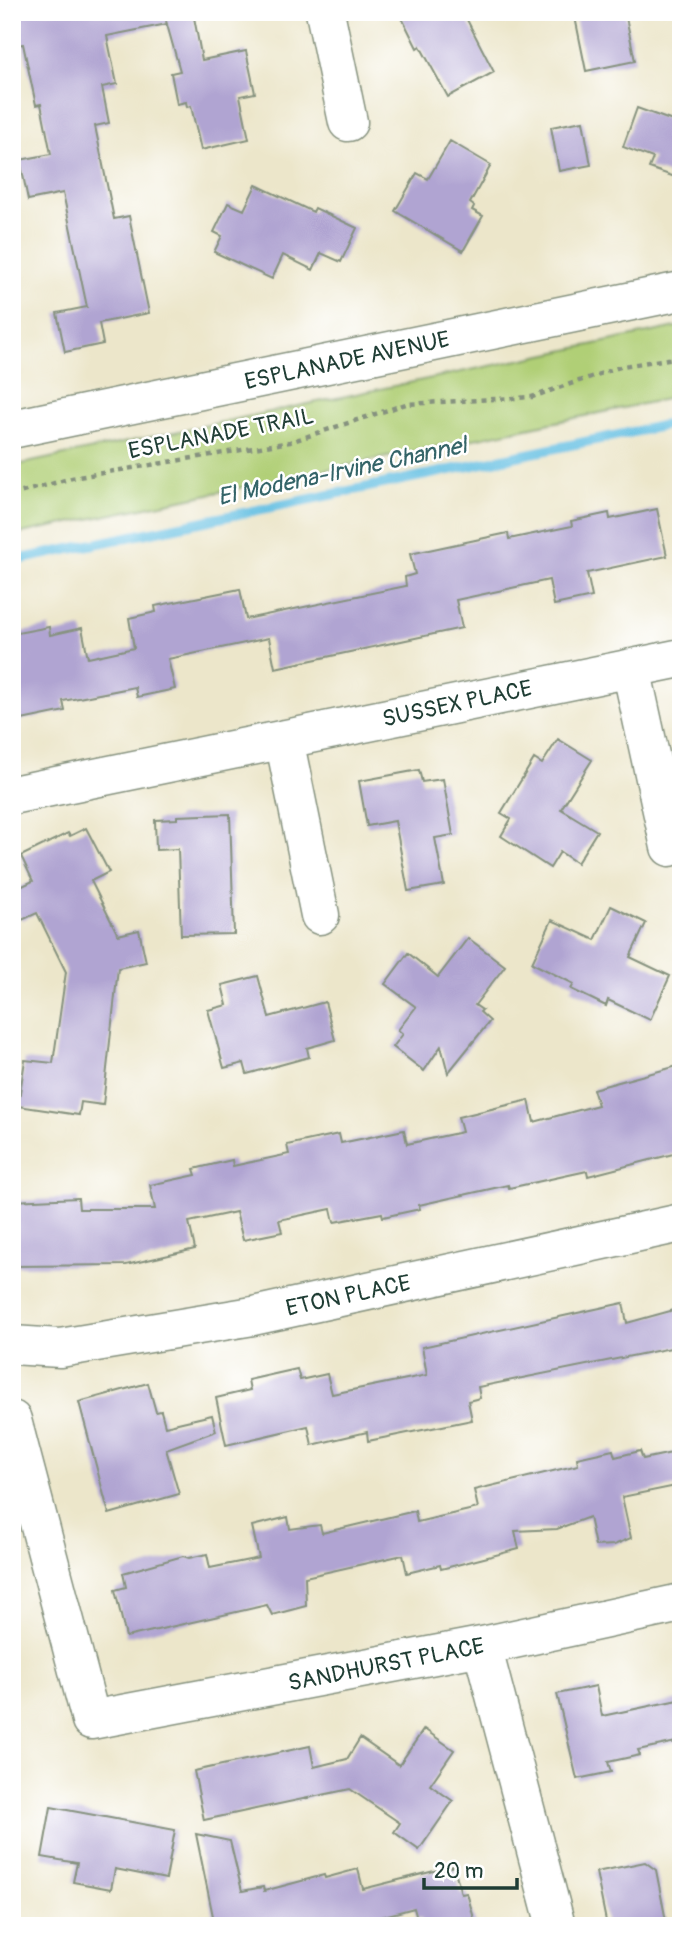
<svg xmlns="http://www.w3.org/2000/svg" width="693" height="1938" font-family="Pangolin,sans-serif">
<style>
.green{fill:#b0cf76;stroke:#688655;stroke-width:2}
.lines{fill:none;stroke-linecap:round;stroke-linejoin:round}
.stream{stroke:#64bfe2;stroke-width:10}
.building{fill:#b0a4d2}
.minor-casing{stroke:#86927f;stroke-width:41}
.path{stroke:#86927f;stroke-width:4.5;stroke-dasharray:5 5;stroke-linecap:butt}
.minor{stroke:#fff;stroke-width:38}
.labels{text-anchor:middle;stroke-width:5;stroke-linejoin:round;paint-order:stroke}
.street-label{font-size:23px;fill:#1f3d34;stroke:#fff}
.water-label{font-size:24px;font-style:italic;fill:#346468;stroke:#fff}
</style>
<rect width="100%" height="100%" fill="#fff"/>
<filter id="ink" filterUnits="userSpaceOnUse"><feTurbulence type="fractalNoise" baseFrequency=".0143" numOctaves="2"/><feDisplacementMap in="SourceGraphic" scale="14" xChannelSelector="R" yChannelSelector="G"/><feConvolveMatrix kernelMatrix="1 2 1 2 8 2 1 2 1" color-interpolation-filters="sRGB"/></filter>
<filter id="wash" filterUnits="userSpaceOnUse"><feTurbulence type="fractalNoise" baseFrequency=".00686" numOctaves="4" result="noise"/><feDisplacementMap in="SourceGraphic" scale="28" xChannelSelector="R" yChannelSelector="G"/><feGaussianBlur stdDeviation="1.57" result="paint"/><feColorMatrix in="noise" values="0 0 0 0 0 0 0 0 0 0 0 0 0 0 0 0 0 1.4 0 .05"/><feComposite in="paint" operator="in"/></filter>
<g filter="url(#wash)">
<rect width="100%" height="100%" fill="#ece6ca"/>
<path class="green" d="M 681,326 L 681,396 L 12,535 L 12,466 Z"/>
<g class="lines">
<path class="stream" d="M 12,561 L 681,422"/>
</g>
<g id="blocks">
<path class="building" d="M 12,12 L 193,12 L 202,60 L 246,51 L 255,93 L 240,96 L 249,139 L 201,150 L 191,106 L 187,107 L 186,102 L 177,104 L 171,73 L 180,71 L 166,21 L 167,24 L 107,36 L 117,84 L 102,87 L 109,123 L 95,126 L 114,219 L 129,216 L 149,313 L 99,323 L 103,344 L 65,352 L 57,313 L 87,307 L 63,193 L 28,200 L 20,160 L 51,154 L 41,104 L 36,105 L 23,44 L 12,46 Z
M 399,12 L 463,12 L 494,72 L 448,97 L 420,46 L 417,48 Z
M 574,12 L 625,12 L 635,61 L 586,71 Z
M 637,108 L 681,124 L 681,179 L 649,168 L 653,158 L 623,147 Z
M 583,121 L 591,165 L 559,171 L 551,127 Z
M 450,141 L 491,165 L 470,203 L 474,206 L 472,210 L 483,216 L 463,251 L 395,211 L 417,173 L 428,179 Z
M 256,185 L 313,212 L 315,208 L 357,228 L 341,262 L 321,253 L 313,270 L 283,255 L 272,279 L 214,252 L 222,236 L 214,232 L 228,203 L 244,210 Z
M 657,509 L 667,556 L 587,573 L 592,597 L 554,605 L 549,580 L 456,600 L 462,628 L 275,668 L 269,638 L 168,659 L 175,689 L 137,697 L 135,687 L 63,701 L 65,711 L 12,722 L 12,634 L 49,627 L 50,635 L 82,628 L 88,658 L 134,648 L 129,618 L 156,612 L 155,606 L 240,589 L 246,619 L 406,586 L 405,577 L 415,574 L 410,554 L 508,533 L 509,539 L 572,526 L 571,521 L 609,513 L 610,519 Z
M 558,739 L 592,760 L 561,809 L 597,831 L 577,863 L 560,852 L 550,868 L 501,836 L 511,819 L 501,813 L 534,759 L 542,764 Z
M 419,770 L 422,782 L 443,779 L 453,835 L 435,838 L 444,885 L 408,891 L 395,821 L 367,826 L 359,781 Z
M 230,814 L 234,934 L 181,935 L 178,849 L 156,850 L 155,820 L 177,819 L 177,816 Z
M 86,828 L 109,872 L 91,881 L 118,935 L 139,930 L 146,962 L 118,968 L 103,1105 L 81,1102 L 79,1115 L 18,1106 L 25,1060 L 53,1063 L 66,972 L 37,913 L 22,920 L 12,901 L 12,891 L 33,881 L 21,856 L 68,833 L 70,836 Z
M 611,906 L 646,923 L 630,957 L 670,976 L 650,1020 L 608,1000 L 606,1006 L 571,989 L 574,984 L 532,963 L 552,920 L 595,940 Z
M 468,938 L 505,966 L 475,1005 L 482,1010 L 480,1012 L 490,1021 L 448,1073 L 441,1046 L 424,1071 L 393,1047 L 403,1034 L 398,1030 L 416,1007 L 385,984 L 408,953 L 438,977 Z
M 258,976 L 269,1017 L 325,1002 L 335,1040 L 307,1048 L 309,1057 L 247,1074 L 244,1063 L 224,1068 L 208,1010 L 227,1005 L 222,985 Z
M 681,1065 L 681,1152 L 588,1176 L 587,1171 L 509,1188 L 508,1185 L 419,1205 L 420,1209 L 383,1217 L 382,1213 L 334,1222 L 331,1209 L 279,1220 L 282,1232 L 243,1240 L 236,1212 L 189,1222 L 195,1249 L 126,1265 L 12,1266 L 12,1201 L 78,1198 L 79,1209 L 155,1209 L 150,1185 L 196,1175 L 194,1169 L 232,1160 L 233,1166 L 289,1154 L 287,1145 L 339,1134 L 341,1143 L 404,1130 L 407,1144 L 462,1132 L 458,1117 L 529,1100 L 534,1122 L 598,1105 L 593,1089 Z
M 623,1303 L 627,1323 L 681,1308 L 681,1346 L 478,1387 L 480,1398 L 468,1401 L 472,1420 L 368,1441 L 367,1432 L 312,1445 L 308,1426 L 226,1445 L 216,1398 L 250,1390 L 248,1380 L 297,1369 L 300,1380 L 327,1374 L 332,1394 L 427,1375 L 422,1347 Z
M 148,1383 L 156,1412 L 161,1411 L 165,1426 L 212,1415 L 216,1431 L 166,1449 L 179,1494 L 109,1514 L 79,1402 Z
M 613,1450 L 615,1457 L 640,1451 L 643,1459 L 681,1451 L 681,1485 L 622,1497 L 631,1538 L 614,1545 L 595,1546 L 589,1517 L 557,1529 L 515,1531 L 519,1549 L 441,1569 L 440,1565 L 407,1573 L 403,1555 L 305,1577 L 306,1606 L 272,1615 L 267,1605 L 126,1637 L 115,1590 L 126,1587 L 123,1573 L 183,1556 L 189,1558 L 207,1554 L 210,1568 L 259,1558 L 252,1526 L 288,1517 L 290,1529 L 320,1525 L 322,1533 L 415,1511 L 417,1522 L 478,1508 L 474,1490 L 578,1465 L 577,1458 Z
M 596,1686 L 602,1716 L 678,1700 L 681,1715 L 681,1741 L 638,1750 L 640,1755 L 608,1762 L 611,1772 L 577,1779 L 557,1694 Z
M 424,1729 L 454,1750 L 430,1785 L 453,1801 L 419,1850 L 394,1832 L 400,1823 L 350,1789 L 204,1820 L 194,1771 L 310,1746 L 314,1767 L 347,1759 L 360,1738 L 399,1765 Z
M 51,1807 L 175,1830 L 166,1879 L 115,1869 L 111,1889 L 73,1882 L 77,1863 L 42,1857 Z
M 196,1834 L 230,1841 L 242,1891 L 263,1887 L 264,1891 L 324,1875 L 325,1878 L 358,1869 L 363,1889 L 454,1866 L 461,1894 L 467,1893 L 476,1926 L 423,1926 L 421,1918 L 417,1919 L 414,1908 L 347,1926 L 215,1926 Z
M 645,1862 L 656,1870 L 667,1926 L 607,1926 L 596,1872 Z"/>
</g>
</g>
<g filter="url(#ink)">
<use href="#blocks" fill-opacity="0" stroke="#86927f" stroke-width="2"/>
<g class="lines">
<defs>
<path id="minor" d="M 325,12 L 348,122
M 12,429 L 681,291
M 631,668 L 670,847
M 284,739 L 320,915
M 12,795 L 681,658
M 12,1345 L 60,1348 L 253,1316 L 681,1223
M 12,1420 L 91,1720 L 482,1646 L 681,1603
M 482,1646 L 556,1926"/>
</defs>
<use href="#minor" class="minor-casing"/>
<path class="path" d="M 12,495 L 72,478 L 290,442 L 406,404 L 532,397 L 623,366 L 681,357"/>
<use href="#minor" class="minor"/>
</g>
</g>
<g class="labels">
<g class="street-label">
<text transform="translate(347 360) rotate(-12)" y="8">ESPLANADE AVENUE</text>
<text transform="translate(221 433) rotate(-11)" y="8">ESPLANADE TRAIL</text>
<text transform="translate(457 703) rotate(-12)" y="8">SUSSEX PLACE</text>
<text transform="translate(348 1295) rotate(-12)" y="8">ETON PLACE</text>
<text transform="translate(386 1664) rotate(-11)" y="8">SANDHURST PLACE</text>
</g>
<g class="water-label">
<text transform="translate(342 471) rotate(-12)" y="8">El Modena-Irvine Channel</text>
</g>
</g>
<rect width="693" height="1938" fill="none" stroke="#fff" stroke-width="42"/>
<path d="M424 1878v10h93v-10" fill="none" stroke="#1f3d34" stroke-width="3.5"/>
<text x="434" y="1878" font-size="21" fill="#1f3d34" stroke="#ffffff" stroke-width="5" paint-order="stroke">20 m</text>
</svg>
